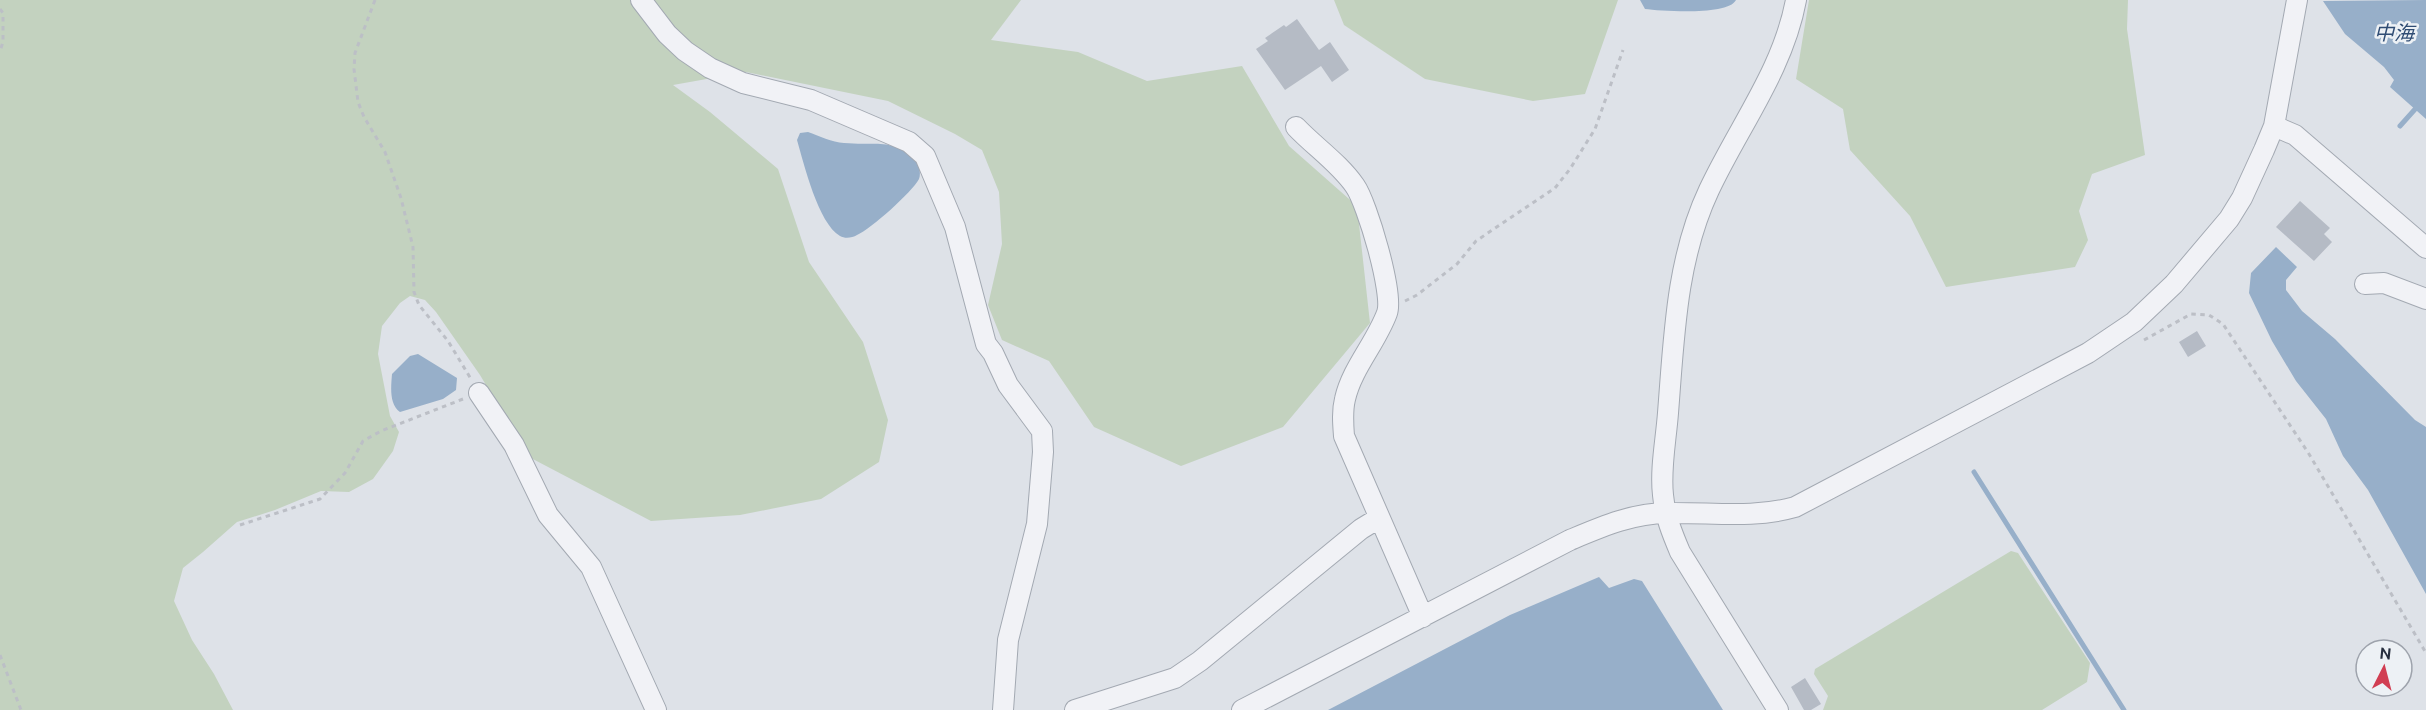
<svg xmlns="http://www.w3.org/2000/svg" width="2426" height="710" font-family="Ubuntu,'Noto Sans JP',sans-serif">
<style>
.green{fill:#c3d2bf}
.water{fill:#97afc9}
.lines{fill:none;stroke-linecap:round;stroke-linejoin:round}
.stream{stroke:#97afc9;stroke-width:5}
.building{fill:#b5bbc5}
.minor-casing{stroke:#a3a9b2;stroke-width:22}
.path{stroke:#bcbfc6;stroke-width:3;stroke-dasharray:4.5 4.5;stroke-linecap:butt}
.minor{stroke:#f1f2f6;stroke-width:20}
.labels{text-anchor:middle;stroke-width:5;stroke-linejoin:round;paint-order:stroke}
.water-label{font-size:20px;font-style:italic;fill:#304d74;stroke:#edf1f5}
</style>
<rect width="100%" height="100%" fill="#dee2e8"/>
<path class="green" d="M 0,0 L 1021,0 L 991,40 L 1078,52 L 1147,81 L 1242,66 L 1289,146 L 1357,206 L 1370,323 L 1283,427 L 1181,466 L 1094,427 L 1049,361 L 1002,340 L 988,305 L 1002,244 L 999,192 L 982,150 L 955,134 L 888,101 L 746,72 L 673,85 L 710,112 L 778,169 L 809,262 L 863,342 L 888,420 L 879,462 L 821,499 L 740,515 L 651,521 L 529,457 L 480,375 L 436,312 L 425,300 L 410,296 L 400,303 L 382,326 L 378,354 L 390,416 L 399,432 L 393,451 L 373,479 L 349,492 L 321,491 L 275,510 L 237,522 L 203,552 L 183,568 L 174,601 L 192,640 L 214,674 L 233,710 L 0,710 Z
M 1334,0 L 1618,0 L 1585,94 L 1533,101 L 1425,79 L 1344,25 Z
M 1809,0 L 2128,0 L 2127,29 L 2145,155 L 2092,174 L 2079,211 L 2088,240 L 2075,267 L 1946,287 L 1910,216 L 1850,150 L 1843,109 L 1796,79 Z
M 2011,551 L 2018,553 L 2090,663 L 2087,682 L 2042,710 L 1823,710 L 1828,696 L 1814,674 L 1815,669 Z"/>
<path class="water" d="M 1640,0 L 1736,0 C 1728,16 1662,11 1645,9 Z
M 2426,0 L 2426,119 L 2390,87 L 2394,80 L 2384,67 L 2345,34 L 2323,1 Z
M 808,132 C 819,136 832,142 844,143 C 878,146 890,137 919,161 C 919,167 921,174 919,179 C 912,192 871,229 857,235 C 852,238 845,239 840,236 C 818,223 804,164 797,140 L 800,133 Z
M 2276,247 L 2297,267 L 2286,280 L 2286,290 L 2302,311 L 2335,339 L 2415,420 L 2426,427 L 2426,594 L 2368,490 L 2343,456 L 2326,419 L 2296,381 L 2272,341 L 2249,293 L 2251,273 Z
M 418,354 L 457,378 L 456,390 L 443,399 L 400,412 C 389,404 391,387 392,374 L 410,356 Z
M 1599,577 L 1609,588 L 1634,579 L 1642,581 L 1723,710 L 1328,710 L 1510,615 Z"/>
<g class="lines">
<path class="stream" d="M 2400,126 L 2426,97
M 1974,472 L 2124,710"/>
</g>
<path class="building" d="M 1297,19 L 1319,50 L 1330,42 L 1349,70 L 1332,82 L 1321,66 L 1285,90 L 1256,49 L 1268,41 L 1265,38 L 1284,25 L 1286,27 Z
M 2300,201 L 2330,228 L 2324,234 L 2332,242 L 2314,261 L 2276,227 Z
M 2197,331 L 2206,346 L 2188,357 L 2179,342 Z
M 1805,678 L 1821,704 L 1811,710 L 1804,710 L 1791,687 Z"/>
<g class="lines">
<defs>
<path id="minor" d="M 641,0 L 667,34 L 685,51 L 710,68 L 743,83 L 811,100 L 909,142 L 925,156 L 955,227 L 986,344 L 993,353 L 1008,385 L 1042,431 L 1043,452 L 1037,524 L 1008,640 L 1003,710
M 2274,126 L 2295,135 L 2426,248
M 1296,127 C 1315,147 1339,163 1355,186 C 1367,203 1394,294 1387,313 C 1376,343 1352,368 1345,399 C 1342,411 1343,423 1344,436 L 1423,617
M 2365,284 L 2384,283 L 2426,299
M 479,393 L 514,445 L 548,515 L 591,567 L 656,710
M 1075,710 L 1175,678 L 1200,661 L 1361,529 L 1379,518
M 1242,710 L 1570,540 C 1601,527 1633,513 1667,513 C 1711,512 1753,519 1795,507 L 2088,353 L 2134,322 L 2174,284 L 2229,219 L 2242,198 L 2264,150 L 2274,126 L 2297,0
M 1778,710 L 1680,552 C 1672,533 1665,516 1663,495 C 1660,469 1666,440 1668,413 C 1674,338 1676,260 1709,190 C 1739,126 1783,70 1796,0"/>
</defs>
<use href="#minor" class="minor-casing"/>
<path class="path" d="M 375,0 L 355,53 L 354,69 L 358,102 L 364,117 L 385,152 L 401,198 L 413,247 L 414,292 L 419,305 L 448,341 L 471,379
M 0,9 L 3,13 L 3,42 L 0,51
M 1405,301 L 1417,295 L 1457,264 L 1476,241 L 1555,188 L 1570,169 L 1595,129 L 1623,50
M 2144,340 L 2191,314 L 2209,315 L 2223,324 L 2309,454 L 2426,653
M 240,525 L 320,499 L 345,473 L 363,441 L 381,431 L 463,399
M 0,655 L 21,710"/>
<use href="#minor" class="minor"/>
</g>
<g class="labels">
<g class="water-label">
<text x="2394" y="40">中海</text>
</g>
</g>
<g transform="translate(2384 668) rotate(6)"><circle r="28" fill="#edf1f5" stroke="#9ea3ac" stroke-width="1.5"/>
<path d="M0-4.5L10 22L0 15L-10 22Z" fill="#d13e52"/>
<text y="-9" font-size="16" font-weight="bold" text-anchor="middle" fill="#272f3f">N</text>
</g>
</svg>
